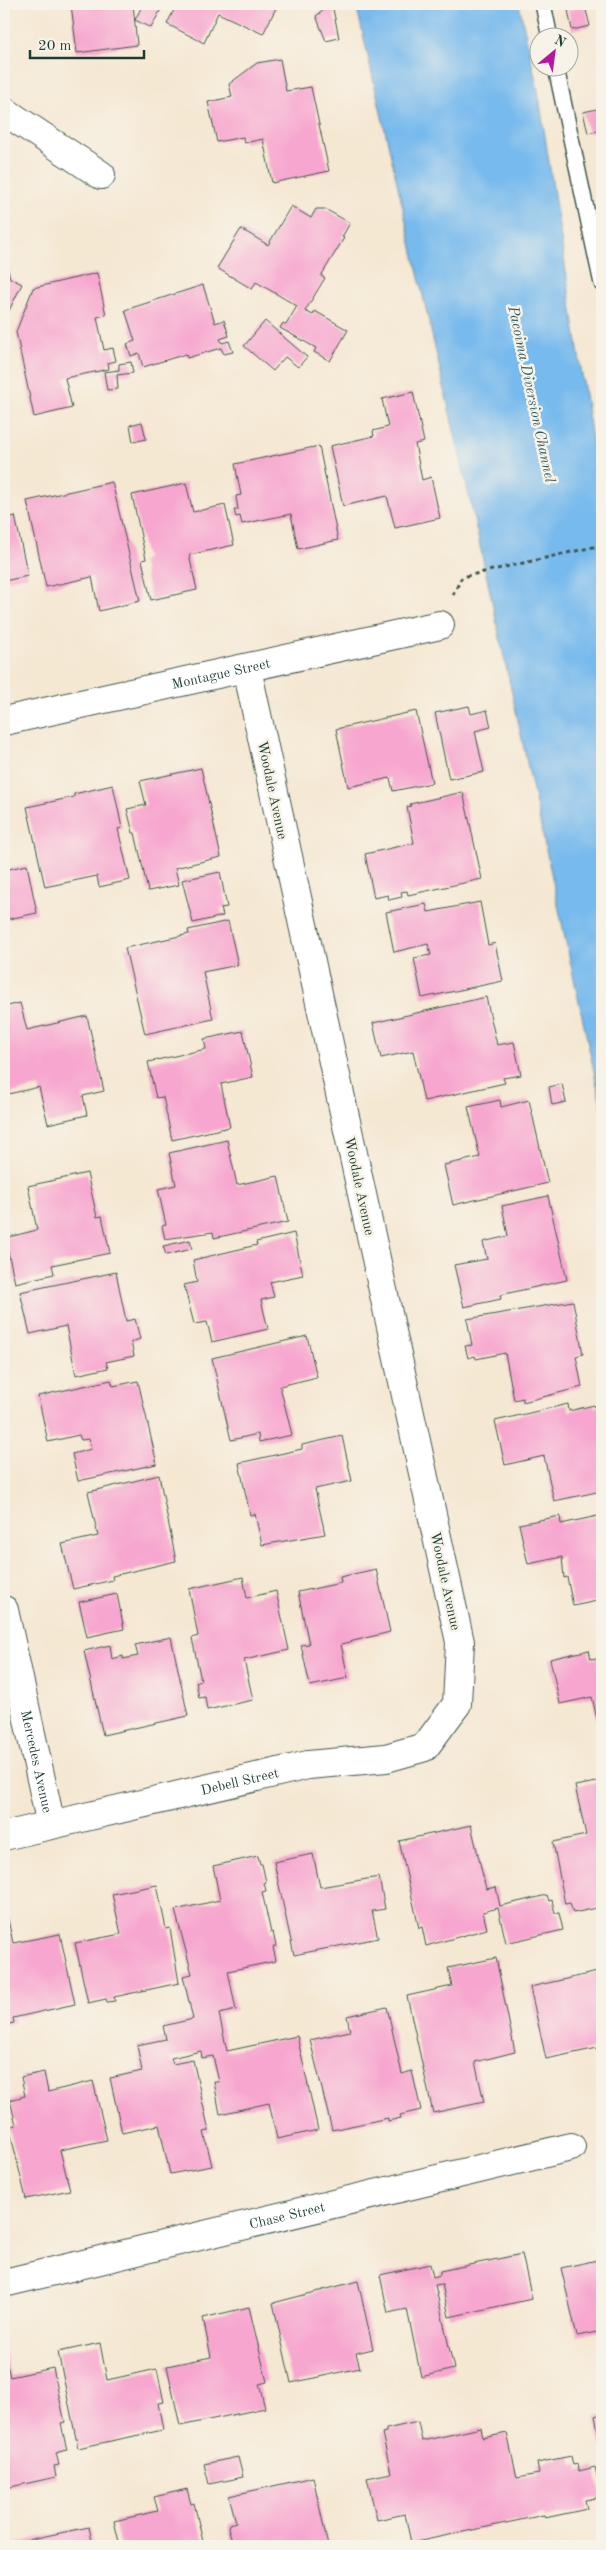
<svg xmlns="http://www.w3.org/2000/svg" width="606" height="2550" font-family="'Old Standard TT',serif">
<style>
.water{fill:#77baed;stroke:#4b7c90}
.building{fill:#f7a7cf}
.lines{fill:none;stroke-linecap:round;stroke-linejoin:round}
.lane-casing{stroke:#3f574c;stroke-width:18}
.street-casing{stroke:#3f574c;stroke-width:30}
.path{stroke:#3f574c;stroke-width:3;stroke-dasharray:4 4;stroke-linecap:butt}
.lane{stroke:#fff;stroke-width:15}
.street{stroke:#fff;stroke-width:28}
.labels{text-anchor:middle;stroke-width:5;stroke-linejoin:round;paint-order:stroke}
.street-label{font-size:14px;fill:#1f3d34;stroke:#f7f3e8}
.water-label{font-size:15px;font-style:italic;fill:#355c62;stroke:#f7f3e8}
</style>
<rect width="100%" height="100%" fill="#f7f3e8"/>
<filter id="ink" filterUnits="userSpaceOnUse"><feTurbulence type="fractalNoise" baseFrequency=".02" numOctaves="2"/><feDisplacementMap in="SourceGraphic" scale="10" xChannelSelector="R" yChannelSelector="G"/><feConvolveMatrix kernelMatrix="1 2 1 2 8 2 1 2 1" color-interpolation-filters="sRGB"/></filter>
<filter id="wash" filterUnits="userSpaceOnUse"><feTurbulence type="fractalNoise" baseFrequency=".0096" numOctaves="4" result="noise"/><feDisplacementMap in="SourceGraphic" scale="20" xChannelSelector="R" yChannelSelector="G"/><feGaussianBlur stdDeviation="1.12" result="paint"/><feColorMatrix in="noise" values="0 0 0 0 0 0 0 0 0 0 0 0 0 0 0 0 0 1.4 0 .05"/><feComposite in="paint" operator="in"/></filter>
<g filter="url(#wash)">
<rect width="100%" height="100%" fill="#f5e8d3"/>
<path class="water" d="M 356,4 L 519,4 L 538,91 L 602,504 L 602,1108 L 472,509 Z"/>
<g id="blocks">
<path class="building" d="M 71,4 L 133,4 L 137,45 L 77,53 Z
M 143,4 L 155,4 L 162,7 L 151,28 L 135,20 Z
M 177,4 L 278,4 L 263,34 L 218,13 L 204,43 L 167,24 Z
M 332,4 L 339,38 L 326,41 L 316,16 Z
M 585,6 L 590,26 L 572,30 L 568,10 Z
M 280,59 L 286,91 L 311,87 L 329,171 L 272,183 L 263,139 L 244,143 L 243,137 L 217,142 L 208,102 L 232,97 L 229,84 L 257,63 Z
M 602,108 L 602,130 L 588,133 L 583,112 Z
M 291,206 L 311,218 L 316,209 L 325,209 L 350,223 L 342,237 L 344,238 L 321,276 L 325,278 L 305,311 L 313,315 L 315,311 L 348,330 L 330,361 L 314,352 L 316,348 L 280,328 L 283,323 L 286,325 L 297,306 L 256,282 L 252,289 L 217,268 L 241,229 L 268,245 Z
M 4,255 L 10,278 L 22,284 L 4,321 L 4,285 L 7,279 L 4,280 Z
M 97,273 L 106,315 L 97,317 L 104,350 L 113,348 L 116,361 L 108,363 L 109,369 L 65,378 L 72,408 L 34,417 L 16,332 L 33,288 Z
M 203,285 L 215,323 L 224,320 L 229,336 L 220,339 L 222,343 L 229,341 L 233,352 L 224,354 L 221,348 L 187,358 L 186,354 L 143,367 L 139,353 L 131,356 L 127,344 L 135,341 L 125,310 Z
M 265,321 L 307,357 L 298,367 L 285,357 L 273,371 L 244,346 Z
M 131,362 L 133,373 L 117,375 L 118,389 L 107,390 L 104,372 L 119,370 L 119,364 Z
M 413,392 L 424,442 L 415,444 L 422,480 L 431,477 L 440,518 L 395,528 L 387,496 L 343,506 L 330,446 L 374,436 L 373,431 L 388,427 L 382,399 Z
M 142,422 L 146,439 L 133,442 L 130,425 Z
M 319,446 L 338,540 L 298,549 L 291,514 L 242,524 L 240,516 L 236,517 L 234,510 L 238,510 L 236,496 L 241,495 L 235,464 Z
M 112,482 L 140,601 L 99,611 L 92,577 L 46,587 L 27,501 Z
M 186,483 L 193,512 L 225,505 L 234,545 L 189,555 L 197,590 L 151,600 L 142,560 L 146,559 L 132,495 Z
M 15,516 L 28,576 L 4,581 L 4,519 Z
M 469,706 L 471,714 L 487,710 L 491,727 L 475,731 L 484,772 L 449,779 L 435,713 Z
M 416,711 L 432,783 L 393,791 L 390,778 L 348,787 L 336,729 Z
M 201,768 L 221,857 L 175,868 L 179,885 L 148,891 L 135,833 L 133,833 L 127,809 L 146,805 L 140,781 Z
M 113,785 L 122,828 L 118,829 L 130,880 L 99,887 L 97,876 L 45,887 L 27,807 L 74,797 L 74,794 Z
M 463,792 L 482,879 L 408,895 L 407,891 L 401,892 L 402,897 L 389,900 L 388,895 L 374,898 L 365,854 L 414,843 L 407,807 L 411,806 L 410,804 Z
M 27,865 L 37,913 L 4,920 L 4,870 Z
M 220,872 L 227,907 L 221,908 L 223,916 L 193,923 L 182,880 Z
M 480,902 L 488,945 L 495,943 L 503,981 L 422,998 L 414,958 L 431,955 L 428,944 L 394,952 L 386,912 L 426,904 L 428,912 Z
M 228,921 L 238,965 L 203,972 L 213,1019 L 145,1034 L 125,948 L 189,934 L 188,930 Z
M 486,997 L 497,1045 L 514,1042 L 521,1075 L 503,1078 L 505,1083 L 424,1101 L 413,1051 L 381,1058 L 373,1023 Z
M 20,1003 L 27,1030 L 87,1016 L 104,1091 L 83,1096 L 87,1115 L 48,1124 L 39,1087 L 4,1095 L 4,1007 Z
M 243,1031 L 253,1077 L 221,1084 L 230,1127 L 172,1140 L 163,1097 L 156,1098 L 148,1062 L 206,1049 L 204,1039 Z
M 562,1084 L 566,1102 L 552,1105 L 549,1087 Z
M 500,1100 L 501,1107 L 529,1100 L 548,1183 L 453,1205 L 444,1165 L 480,1157 L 468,1107 Z
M 227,1140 L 237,1185 L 278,1176 L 288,1222 L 214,1238 L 213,1232 L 165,1239 L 162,1226 L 166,1225 L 158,1189 L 176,1185 L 169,1153 Z
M 87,1173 L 97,1217 L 102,1216 L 110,1253 L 52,1265 L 54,1274 L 15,1283 L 5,1238 L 37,1230 L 28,1186 Z
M 548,1196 L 567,1280 L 500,1295 L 501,1299 L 464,1307 L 454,1265 L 487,1259 L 483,1242 L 508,1236 L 502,1206 Z
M 294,1233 L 303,1275 L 270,1282 L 274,1297 L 261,1300 L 268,1329 L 212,1342 L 207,1322 L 194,1324 L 184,1285 L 197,1282 L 193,1260 L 257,1245 L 256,1242 Z
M 190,1240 L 192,1249 L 166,1255 L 163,1246 Z
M 116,1272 L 126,1321 L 135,1319 L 140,1339 L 131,1342 L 134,1356 L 106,1362 L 108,1368 L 76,1375 L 66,1326 L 30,1334 L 20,1292 Z
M 573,1301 L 583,1354 L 576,1356 L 582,1387 L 523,1402 L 523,1398 L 514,1400 L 505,1353 L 476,1359 L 475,1356 L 468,1358 L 465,1346 L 472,1345 L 467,1319 Z
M 307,1336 L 317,1377 L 280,1386 L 292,1435 L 259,1442 L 258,1434 L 231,1440 L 212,1358 Z
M 111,1380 L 113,1386 L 138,1381 L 157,1464 L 78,1481 L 72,1454 L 91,1449 L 89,1439 L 81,1440 L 79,1435 L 48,1442 L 38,1396 Z
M 568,1404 L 569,1411 L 594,1405 L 595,1407 L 602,1406 L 602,1491 L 554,1501 L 544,1456 L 505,1465 L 495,1421 Z
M 342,1436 L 352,1481 L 315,1489 L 325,1534 L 262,1545 L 255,1514 L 250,1515 L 239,1463 L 302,1449 L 302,1445 Z
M 159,1475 L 176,1561 L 112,1576 L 113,1580 L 73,1589 L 62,1544 L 98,1536 L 88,1492 Z
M 602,1515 L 602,1600 L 573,1606 L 567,1577 L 564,1578 L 562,1557 L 528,1564 L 519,1524 L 560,1516 L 561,1524 Z
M 376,1569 L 390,1632 L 341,1644 L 348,1678 L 310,1686 L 301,1645 L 309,1644 L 298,1592 L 341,1583 L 340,1577 Z
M 243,1577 L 247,1598 L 276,1591 L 289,1650 L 244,1660 L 253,1700 L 207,1710 L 205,1697 L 199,1698 L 196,1682 L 201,1680 L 192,1638 L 198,1636 L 189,1589 Z
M 117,1594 L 124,1629 L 87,1637 L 79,1602 Z
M 171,1637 L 188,1716 L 103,1735 L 84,1651 L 110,1645 L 112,1659 L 123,1656 L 123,1659 L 138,1656 L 135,1645 Z
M 589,1650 L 591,1659 L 602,1657 L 602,1741 L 592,1697 L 560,1704 L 550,1659 Z
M 602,1781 L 602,1907 L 573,1913 L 570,1903 L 565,1904 L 553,1842 L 586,1835 L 575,1786 Z
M 471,1825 L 486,1889 L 496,1887 L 500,1906 L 547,1895 L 549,1901 L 552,1900 L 555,1913 L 559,1913 L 563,1930 L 506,1943 L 498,1908 L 483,1912 L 487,1929 L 426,1946 L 422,1927 L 419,1928 L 399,1841 Z
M 313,1854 L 320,1887 L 379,1877 L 385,1909 L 372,1911 L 378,1938 L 294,1955 L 274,1862 Z
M 258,1856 L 260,1864 L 262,1864 L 266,1882 L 264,1883 L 266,1891 L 262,1892 L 271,1933 L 273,1932 L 276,1946 L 273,1947 L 276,1961 L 228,1971 L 236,2010 L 219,2014 L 227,2051 L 297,2036 L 318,2130 L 277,2139 L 269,2103 L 220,2114 L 214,2082 L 219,2082 L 213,2056 L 202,2058 L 201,2051 L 171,2058 L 173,2064 L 193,2060 L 209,2131 L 204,2132 L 212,2166 L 170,2174 L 159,2125 L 122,2133 L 110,2078 L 142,2071 L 137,2045 L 166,2039 L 163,2026 L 193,2019 L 183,1976 L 192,1974 L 175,1910 L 220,1900 L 213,1866 Z
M 157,1885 L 166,1929 L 170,1928 L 179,1983 L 114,1997 L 115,2001 L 107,2002 L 106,1999 L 88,2003 L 75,1943 L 121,1934 L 112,1894 Z
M 6,1910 L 13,1943 L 60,1934 L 75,2004 L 13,2018 L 14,2023 L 4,2025 L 4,1911 Z
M 496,1958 L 515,2052 L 475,2062 L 484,2102 L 433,2113 L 407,1996 L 452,1986 L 448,1968 Z
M 602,1971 L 602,2047 L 546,2059 L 530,1987 Z
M 387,2007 L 402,2074 L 412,2071 L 421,2110 L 400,2115 L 401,2118 L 388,2121 L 388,2118 L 332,2130 L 310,2040 L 350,2031 L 347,2016 Z
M 44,2072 L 48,2092 L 93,2081 L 107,2140 L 60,2150 L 70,2190 L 26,2199 L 9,2127 L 16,2125 L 10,2100 L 25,2096 L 21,2077 Z
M 522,2254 L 532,2299 L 449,2317 L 442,2284 L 435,2285 L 454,2369 L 421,2377 L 407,2309 L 388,2313 L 380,2275 L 430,2264 L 433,2277 L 440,2275 L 440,2271 Z
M 602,2259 L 602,2331 L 577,2336 L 561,2268 Z
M 358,2281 L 373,2349 L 356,2353 L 360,2368 L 291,2383 L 273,2303 Z
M 249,2307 L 267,2382 L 259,2384 L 265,2408 L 180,2426 L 167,2366 L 211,2357 L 203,2318 Z
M 100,2343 L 107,2380 L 157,2369 L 164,2402 L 158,2403 L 163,2430 L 78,2448 L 58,2352 Z
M 4,2351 L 10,2377 L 53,2368 L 65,2423 L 61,2424 L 67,2450 L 56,2453 L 59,2465 L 54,2466 L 56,2477 L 6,2488 Z
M 602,2414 L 602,2446 L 601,2446 L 595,2416 Z
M 418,2422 L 422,2441 L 481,2428 L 483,2438 L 507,2433 L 517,2478 L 539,2474 L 537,2463 L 571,2456 L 573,2465 L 578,2464 L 579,2471 L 595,2467 L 602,2497 L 585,2500 L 587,2509 L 545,2518 L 544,2515 L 411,2543 L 405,2514 L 377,2520 L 367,2478 L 391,2473 L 382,2433 L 386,2432 L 386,2429 Z
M 238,2457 L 243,2477 L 209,2484 L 204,2464 Z
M 313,2477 L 328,2546 L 234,2546 L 228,2528 L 229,2524 L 236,2522 L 229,2496 Z
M 187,2489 L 191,2504 L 194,2503 L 204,2546 L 120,2546 L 114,2521 L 158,2511 L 154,2497 Z
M 89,2527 L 93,2546 L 10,2546 L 36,2538 Z"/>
</g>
</g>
<g filter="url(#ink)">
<use href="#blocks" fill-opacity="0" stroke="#3f574c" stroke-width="1"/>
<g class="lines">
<defs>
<path id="lane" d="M 543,4 L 550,38
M 556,68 L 602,284"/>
<g id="street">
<path d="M 4,111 L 101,175"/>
<path id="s1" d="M 4,721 L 440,625"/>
<path id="s2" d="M 4,1610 L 51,1825"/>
<path id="s3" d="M 4,1836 L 308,1765 L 386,1758 L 425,1747 L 457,1704 L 460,1642 L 247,669"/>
<path id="s4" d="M 4,2283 L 571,2147"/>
</g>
</defs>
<use href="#lane" class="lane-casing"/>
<use href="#street" class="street-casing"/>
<path class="path" d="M 453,595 L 462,577 L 602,545"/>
<use href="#lane" class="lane"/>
<use href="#street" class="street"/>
</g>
</g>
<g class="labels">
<g class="street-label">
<text dy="5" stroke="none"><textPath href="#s1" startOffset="222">Montague Street</textPath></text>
<text transform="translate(273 790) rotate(78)" y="5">Woodale Avenue</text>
<text transform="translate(360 1186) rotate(78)" y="5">Woodale Avenue</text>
<text transform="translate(446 1581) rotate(78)" y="5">Woodale Avenue</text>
<text dy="5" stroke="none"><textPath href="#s2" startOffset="155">Mercedes Avenue</textPath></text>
<text dy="5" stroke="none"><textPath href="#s3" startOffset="242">Debell Street</textPath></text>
<text dy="5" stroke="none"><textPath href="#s4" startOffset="291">Chase Street</textPath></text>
</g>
<g class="water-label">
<text transform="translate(532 394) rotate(78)" y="5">Pacoima Diversion Channel</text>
</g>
</g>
<rect width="606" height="2550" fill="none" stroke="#f7f3e8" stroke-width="20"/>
<g transform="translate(554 52) rotate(29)"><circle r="24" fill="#f7f3e8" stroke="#a1aaa0"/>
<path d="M0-4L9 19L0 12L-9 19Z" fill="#b5179e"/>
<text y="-8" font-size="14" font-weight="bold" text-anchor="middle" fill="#1f3d34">N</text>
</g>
<path d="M30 50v8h114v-8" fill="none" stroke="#1f3d34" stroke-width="2.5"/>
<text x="38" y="50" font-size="15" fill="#1f3d34" stroke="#f7f3e8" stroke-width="4" paint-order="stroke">20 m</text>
</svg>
